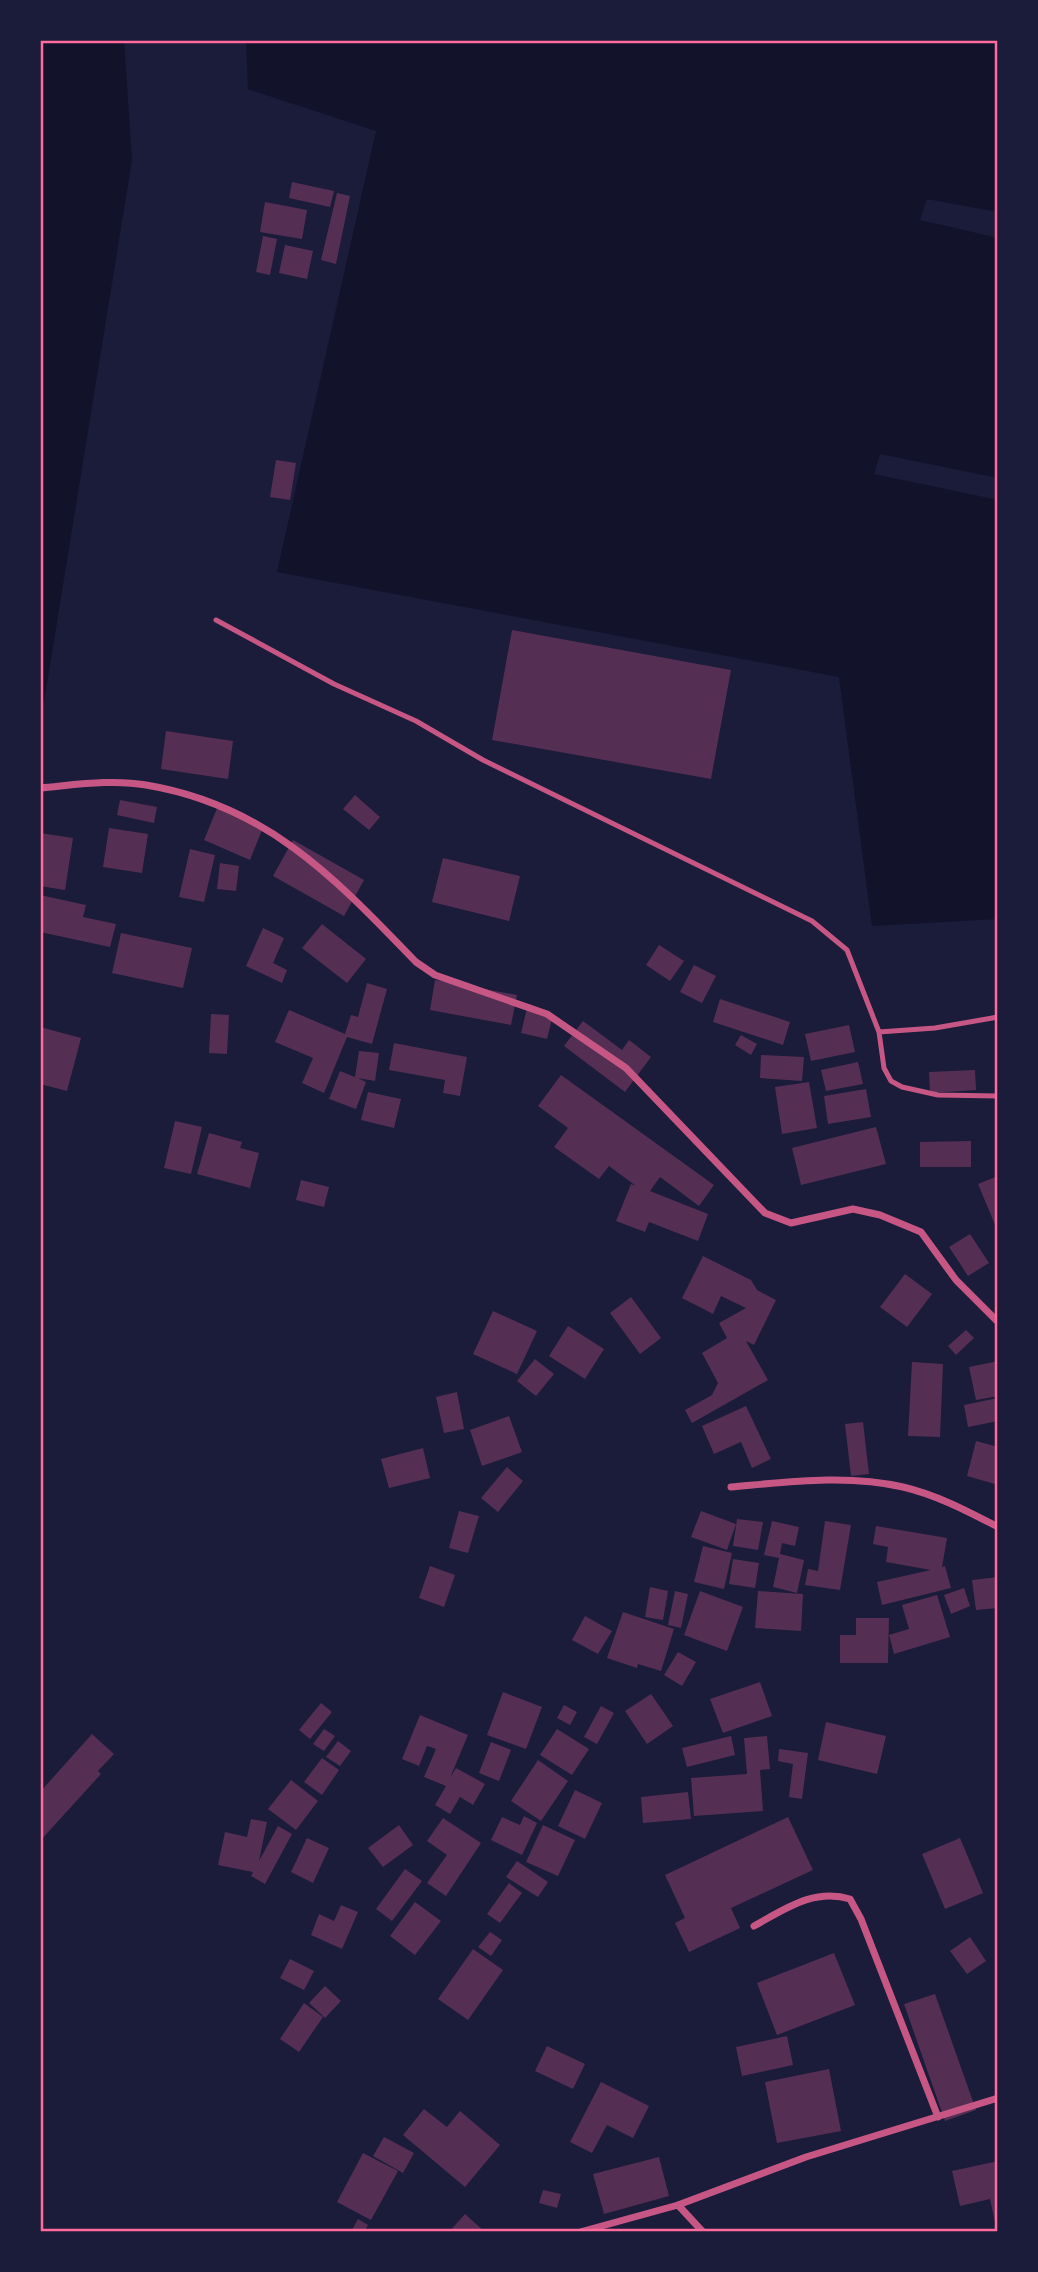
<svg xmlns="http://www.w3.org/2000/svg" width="1038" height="2272" font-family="Literata,serif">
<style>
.water{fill:#12122b}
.building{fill:#542f53}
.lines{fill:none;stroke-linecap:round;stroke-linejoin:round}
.service{stroke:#c65784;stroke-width:5}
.minor{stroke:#c65784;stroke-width:7}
.neatline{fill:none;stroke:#ff6b9d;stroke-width:2.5}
</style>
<rect width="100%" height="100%" fill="#1b1b3a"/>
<path class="water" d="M 40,40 L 124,40 L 132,160 L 44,702 L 40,702 Z
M 246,40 L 998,40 L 998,212 L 927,199 L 920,220 L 998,238 L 998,478 L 880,454 L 874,474 L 998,500 L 998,919 L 872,926 L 839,677 L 277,572 L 376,131 L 248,89 Z"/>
<path class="building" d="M 292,182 L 334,191 L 330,207 L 289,198 Z
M 337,193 L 350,196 L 336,264 L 321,260 Z
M 265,202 L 307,210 L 302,239 L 260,232 Z
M 263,236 L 277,239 L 270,275 L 256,272 Z
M 285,245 L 313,251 L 307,279 L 279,273 Z
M 276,460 L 296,463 L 290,500 L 270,497 Z
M 512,630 L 731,670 L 711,779 L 492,740 Z
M 166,731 L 233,741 L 228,779 L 161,769 Z
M 355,795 L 380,817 L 369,830 L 343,809 Z
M 120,800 L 157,807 L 154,823 L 117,815 Z
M 218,806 L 264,825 L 250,860 L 204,840 Z
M 109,828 L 148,834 L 142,873 L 103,867 Z
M 40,833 L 73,838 L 65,890 L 40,886 Z
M 293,840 L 364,880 L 344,916 L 273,876 Z
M 190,849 L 215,855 L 204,902 L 179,897 Z
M 443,858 L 520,876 L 509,921 L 432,902 Z
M 220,863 L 239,866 L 236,891 L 217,889 Z
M 40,895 L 86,905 L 83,917 L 116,924 L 110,947 L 40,932 Z
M 322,924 L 366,959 L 347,983 L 302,948 Z
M 263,928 L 284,938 L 273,963 L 287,970 L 282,983 L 246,966 Z
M 121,933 L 192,948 L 183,988 L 112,973 Z
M 659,945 L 684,961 L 670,981 L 646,965 Z
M 694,965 L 716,976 L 702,1003 L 680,992 Z
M 435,980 L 517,995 L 511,1025 L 430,1010 Z
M 367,983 L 387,989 L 372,1044 L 347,1037 L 324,1093 L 302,1083 L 313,1058 L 275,1042 L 289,1010 L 345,1034 L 351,1015 L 358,1017 Z
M 720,999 L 790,1022 L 783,1045 L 713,1022 Z
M 527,1008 L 553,1015 L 547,1039 L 521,1033 Z
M 211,1014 L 229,1015 L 227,1054 L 209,1053 Z
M 583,1021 L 622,1050 L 629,1040 L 651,1057 L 625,1092 L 564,1046 Z
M 849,1025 L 855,1052 L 811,1061 L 805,1034 Z
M 40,1027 L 81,1038 L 67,1091 L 40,1084 Z
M 741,1035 L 757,1044 L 751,1055 L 735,1045 Z
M 394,1043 L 467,1057 L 460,1096 L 443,1093 L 445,1080 L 389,1070 Z
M 359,1051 L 379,1053 L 375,1081 L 358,1078 L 366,1082 L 356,1109 L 329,1099 L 340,1071 L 355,1077 Z
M 761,1055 L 804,1057 L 802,1081 L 760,1078 Z
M 858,1062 L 863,1084 L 826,1091 L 821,1070 Z
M 975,1070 L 976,1090 L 930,1093 L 929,1072 Z
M 561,1075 L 714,1185 L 699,1206 L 660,1177 L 650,1191 L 708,1214 L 698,1241 L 649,1222 L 645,1232 L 616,1221 L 631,1184 L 636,1186 L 609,1166 L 599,1179 L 554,1147 L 568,1128 L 538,1106 Z
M 809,1082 L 817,1128 L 782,1134 L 775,1087 Z
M 866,1089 L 871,1117 L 828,1124 L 824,1096 Z
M 368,1092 L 401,1099 L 394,1128 L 361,1120 Z
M 175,1121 L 202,1127 L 191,1174 L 164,1168 Z
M 876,1127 L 886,1164 L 801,1185 L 792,1148 Z
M 209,1133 L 242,1142 L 240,1148 L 259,1153 L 250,1188 L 197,1174 Z
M 971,1141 L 971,1167 L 920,1167 L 920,1142 Z
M 998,1176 L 998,1232 L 978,1184 Z
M 301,1180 L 329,1187 L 324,1207 L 296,1200 Z
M 970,1234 L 989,1263 L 968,1276 L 949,1247 Z
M 703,1256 L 751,1280 L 757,1290 L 776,1300 L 754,1345 L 746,1341 L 768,1380 L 692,1423 L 685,1410 L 712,1395 L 718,1383 L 702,1353 L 727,1338 L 719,1323 L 746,1308 L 721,1296 L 713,1314 L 682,1298 Z
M 905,1274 L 932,1294 L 907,1327 L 880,1307 Z
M 631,1297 L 661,1338 L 640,1354 L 610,1313 Z
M 493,1311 L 537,1331 L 517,1374 L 473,1354 Z
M 568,1326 L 604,1349 L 585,1379 L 549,1356 Z
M 966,1330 L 974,1338 L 956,1355 L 948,1346 Z
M 535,1359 L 554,1374 L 536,1396 L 517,1381 Z
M 998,1361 L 998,1396 L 976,1400 L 969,1367 Z
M 912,1362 L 943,1364 L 940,1437 L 908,1436 Z
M 457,1392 L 464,1429 L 444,1433 L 436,1397 Z
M 998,1398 L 998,1421 L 968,1427 L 964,1405 Z
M 746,1406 L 771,1459 L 752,1468 L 741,1442 L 714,1454 L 702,1426 Z
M 509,1416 L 522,1452 L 482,1466 L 470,1430 Z
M 863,1422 L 869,1474 L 851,1476 L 845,1424 Z
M 976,1441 L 998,1447 L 998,1485 L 967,1476 Z
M 423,1448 L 430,1478 L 389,1488 L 381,1459 Z
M 507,1467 L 523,1481 L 498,1512 L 481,1498 Z
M 459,1511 L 479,1516 L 468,1553 L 449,1548 Z
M 701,1511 L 736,1524 L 727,1550 L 691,1537 Z
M 737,1519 L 763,1522 L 758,1550 L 733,1546 Z
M 772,1521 L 799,1527 L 795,1546 L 782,1543 L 780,1554 L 804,1560 L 797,1593 L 773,1587 L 779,1558 L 764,1555 Z
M 825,1521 L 851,1525 L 840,1590 L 805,1585 L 808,1569 L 818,1571 Z
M 876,1526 L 947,1538 L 942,1567 L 945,1566 L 951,1588 L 882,1605 L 877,1582 L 931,1570 L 886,1562 L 888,1547 L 873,1544 Z
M 703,1546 L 732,1553 L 724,1589 L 694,1582 Z
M 733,1559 L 759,1563 L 755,1588 L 729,1584 Z
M 430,1566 L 455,1575 L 444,1607 L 419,1598 Z
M 998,1577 L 998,1608 L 976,1610 L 972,1580 Z
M 650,1587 L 668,1591 L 663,1620 L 645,1617 Z
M 964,1588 L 970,1606 L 951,1614 L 944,1595 Z
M 675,1591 L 688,1594 L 681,1628 L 668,1625 Z
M 700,1591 L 743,1607 L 727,1651 L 684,1635 Z
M 758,1591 L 803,1594 L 801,1631 L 755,1628 Z
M 937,1595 L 950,1637 L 894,1654 L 889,1635 L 909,1629 L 902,1605 Z
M 623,1612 L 674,1629 L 661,1671 L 638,1664 L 637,1668 L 607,1658 Z
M 585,1616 L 612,1631 L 598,1654 L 572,1640 Z
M 856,1618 L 889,1618 L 888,1663 L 840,1663 L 840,1635 L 856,1635 Z
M 678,1652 L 696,1662 L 682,1686 L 664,1675 Z
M 760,1682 L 772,1716 L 723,1733 L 710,1699 Z
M 503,1692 L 542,1707 L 526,1749 L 487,1735 Z
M 651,1694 L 673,1726 L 647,1744 L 625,1711 Z
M 321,1703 L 332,1712 L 310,1739 L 299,1730 Z
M 564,1705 L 577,1712 L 570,1725 L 557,1718 Z
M 601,1706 L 614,1713 L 597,1744 L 584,1737 Z
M 420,1715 L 468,1735 L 450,1778 L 456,1768 L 485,1784 L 473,1805 L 460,1797 L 450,1814 L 435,1805 L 446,1786 L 424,1777 L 436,1749 L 427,1746 L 419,1766 L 402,1759 Z
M 826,1722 L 886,1736 L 877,1774 L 818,1760 Z
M 324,1729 L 335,1736 L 324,1751 L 313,1744 Z
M 557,1729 L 589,1749 L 572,1775 L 540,1755 Z
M 92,1734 L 114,1754 L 98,1771 L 101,1774 L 40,1841 L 40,1792 Z
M 731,1736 L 735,1755 L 687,1767 L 682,1748 Z
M 767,1736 L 770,1769 L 760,1770 L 763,1811 L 694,1816 L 691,1778 L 747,1774 L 744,1738 Z
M 338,1741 L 351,1751 L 340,1766 L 326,1757 Z
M 491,1742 L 511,1750 L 499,1781 L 479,1773 Z
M 779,1749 L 808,1753 L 802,1799 L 789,1797 L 793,1764 L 778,1761 Z
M 322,1758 L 339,1770 L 322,1795 L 304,1782 Z
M 538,1760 L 568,1781 L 541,1821 L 511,1801 Z
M 291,1780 L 318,1801 L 296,1830 L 268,1809 Z
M 575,1790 L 602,1803 L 585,1839 L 558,1826 Z
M 688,1792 L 691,1819 L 643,1823 L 641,1797 Z
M 524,1816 L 537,1823 L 522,1855 L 491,1840 L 502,1817 L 520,1825 Z
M 788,1817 L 813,1870 L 731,1908 L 740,1928 L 689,1952 L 675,1923 L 685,1918 L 665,1875 Z
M 443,1818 L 481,1843 L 446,1896 L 427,1883 L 447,1855 L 427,1841 Z
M 251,1819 L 267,1822 L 259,1861 L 278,1826 L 292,1834 L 265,1884 L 251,1876 L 253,1872 L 218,1865 L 225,1832 L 247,1837 Z
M 399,1825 L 413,1845 L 383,1867 L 368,1848 Z
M 543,1825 L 575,1840 L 558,1876 L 526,1862 Z
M 307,1838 L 329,1848 L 313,1883 L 291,1872 Z
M 960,1838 L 983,1893 L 945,1909 L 922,1854 Z
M 517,1861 L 548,1882 L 538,1897 L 506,1877 Z
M 405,1869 L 422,1881 L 392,1921 L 376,1909 Z
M 509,1883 L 522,1893 L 500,1923 L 487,1914 Z
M 415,1902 L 441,1921 L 415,1955 L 390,1936 Z
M 341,1905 L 358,1912 L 342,1949 L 311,1935 L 319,1914 L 334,1921 Z
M 490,1932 L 502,1940 L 491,1956 L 478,1947 Z
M 970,1937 L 986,1961 L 967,1974 L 950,1951 Z
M 473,1949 L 503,1970 L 468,2020 L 438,1999 Z
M 834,1953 L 855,2005 L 777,2035 L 757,1983 Z
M 290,1959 L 314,1971 L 304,1990 L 280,1978 Z
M 325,1986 L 341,2001 L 325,2018 L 309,2003 Z
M 935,1994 L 976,2110 L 945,2121 L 904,2004 Z
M 304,2003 L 323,2017 L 299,2052 L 280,2039 Z
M 787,2036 L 793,2065 L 742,2076 L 736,2047 Z
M 547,2046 L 585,2064 L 573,2089 L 535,2071 Z
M 829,2069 L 841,2131 L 777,2143 L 765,2082 Z
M 601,2082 L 649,2106 L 633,2138 L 607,2125 L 592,2153 L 570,2142 Z
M 424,2109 L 447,2127 L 460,2111 L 500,2145 L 465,2187 L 403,2135 Z
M 384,2137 L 414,2153 L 403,2173 L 373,2156 Z
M 363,2153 L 398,2171 L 371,2220 L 337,2202 Z
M 659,2157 L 669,2196 L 604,2214 L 593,2174 Z
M 998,2161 L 998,2221 L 995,2222 L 990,2199 L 960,2206 L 952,2171 Z
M 543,2190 L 561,2194 L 557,2208 L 539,2203 Z
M 465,2214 L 485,2232 L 449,2232 Z
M 358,2219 L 368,2225 L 364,2232 L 351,2232 Z"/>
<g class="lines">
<path class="service" d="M 216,620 L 334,684 L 416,721 L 483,760 L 812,921 L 847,950 L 879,1032 L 884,1068 L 891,1081 L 902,1087 L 938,1095 L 998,1096
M 879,1032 L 935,1028 L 998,1017"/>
<path class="minor" d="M 40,788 C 75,785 112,779 146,785 C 267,805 336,879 416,962 L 435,975 L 547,1014 L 626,1068 L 765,1213 L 791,1223 L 853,1209 L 880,1215 L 921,1232 L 956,1280 L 998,1322
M 731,1487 C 787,1482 847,1474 903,1487 C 937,1495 967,1511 998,1527
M 754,1926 C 785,1909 814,1888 850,1899 L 861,1919 L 938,2117
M 678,2205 L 703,2232
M 580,2232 L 678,2205 L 806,2157 L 998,2098"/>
</g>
<rect width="1038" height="2272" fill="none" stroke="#1b1b3a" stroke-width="84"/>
<rect x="42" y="42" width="954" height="2188" class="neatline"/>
</svg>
